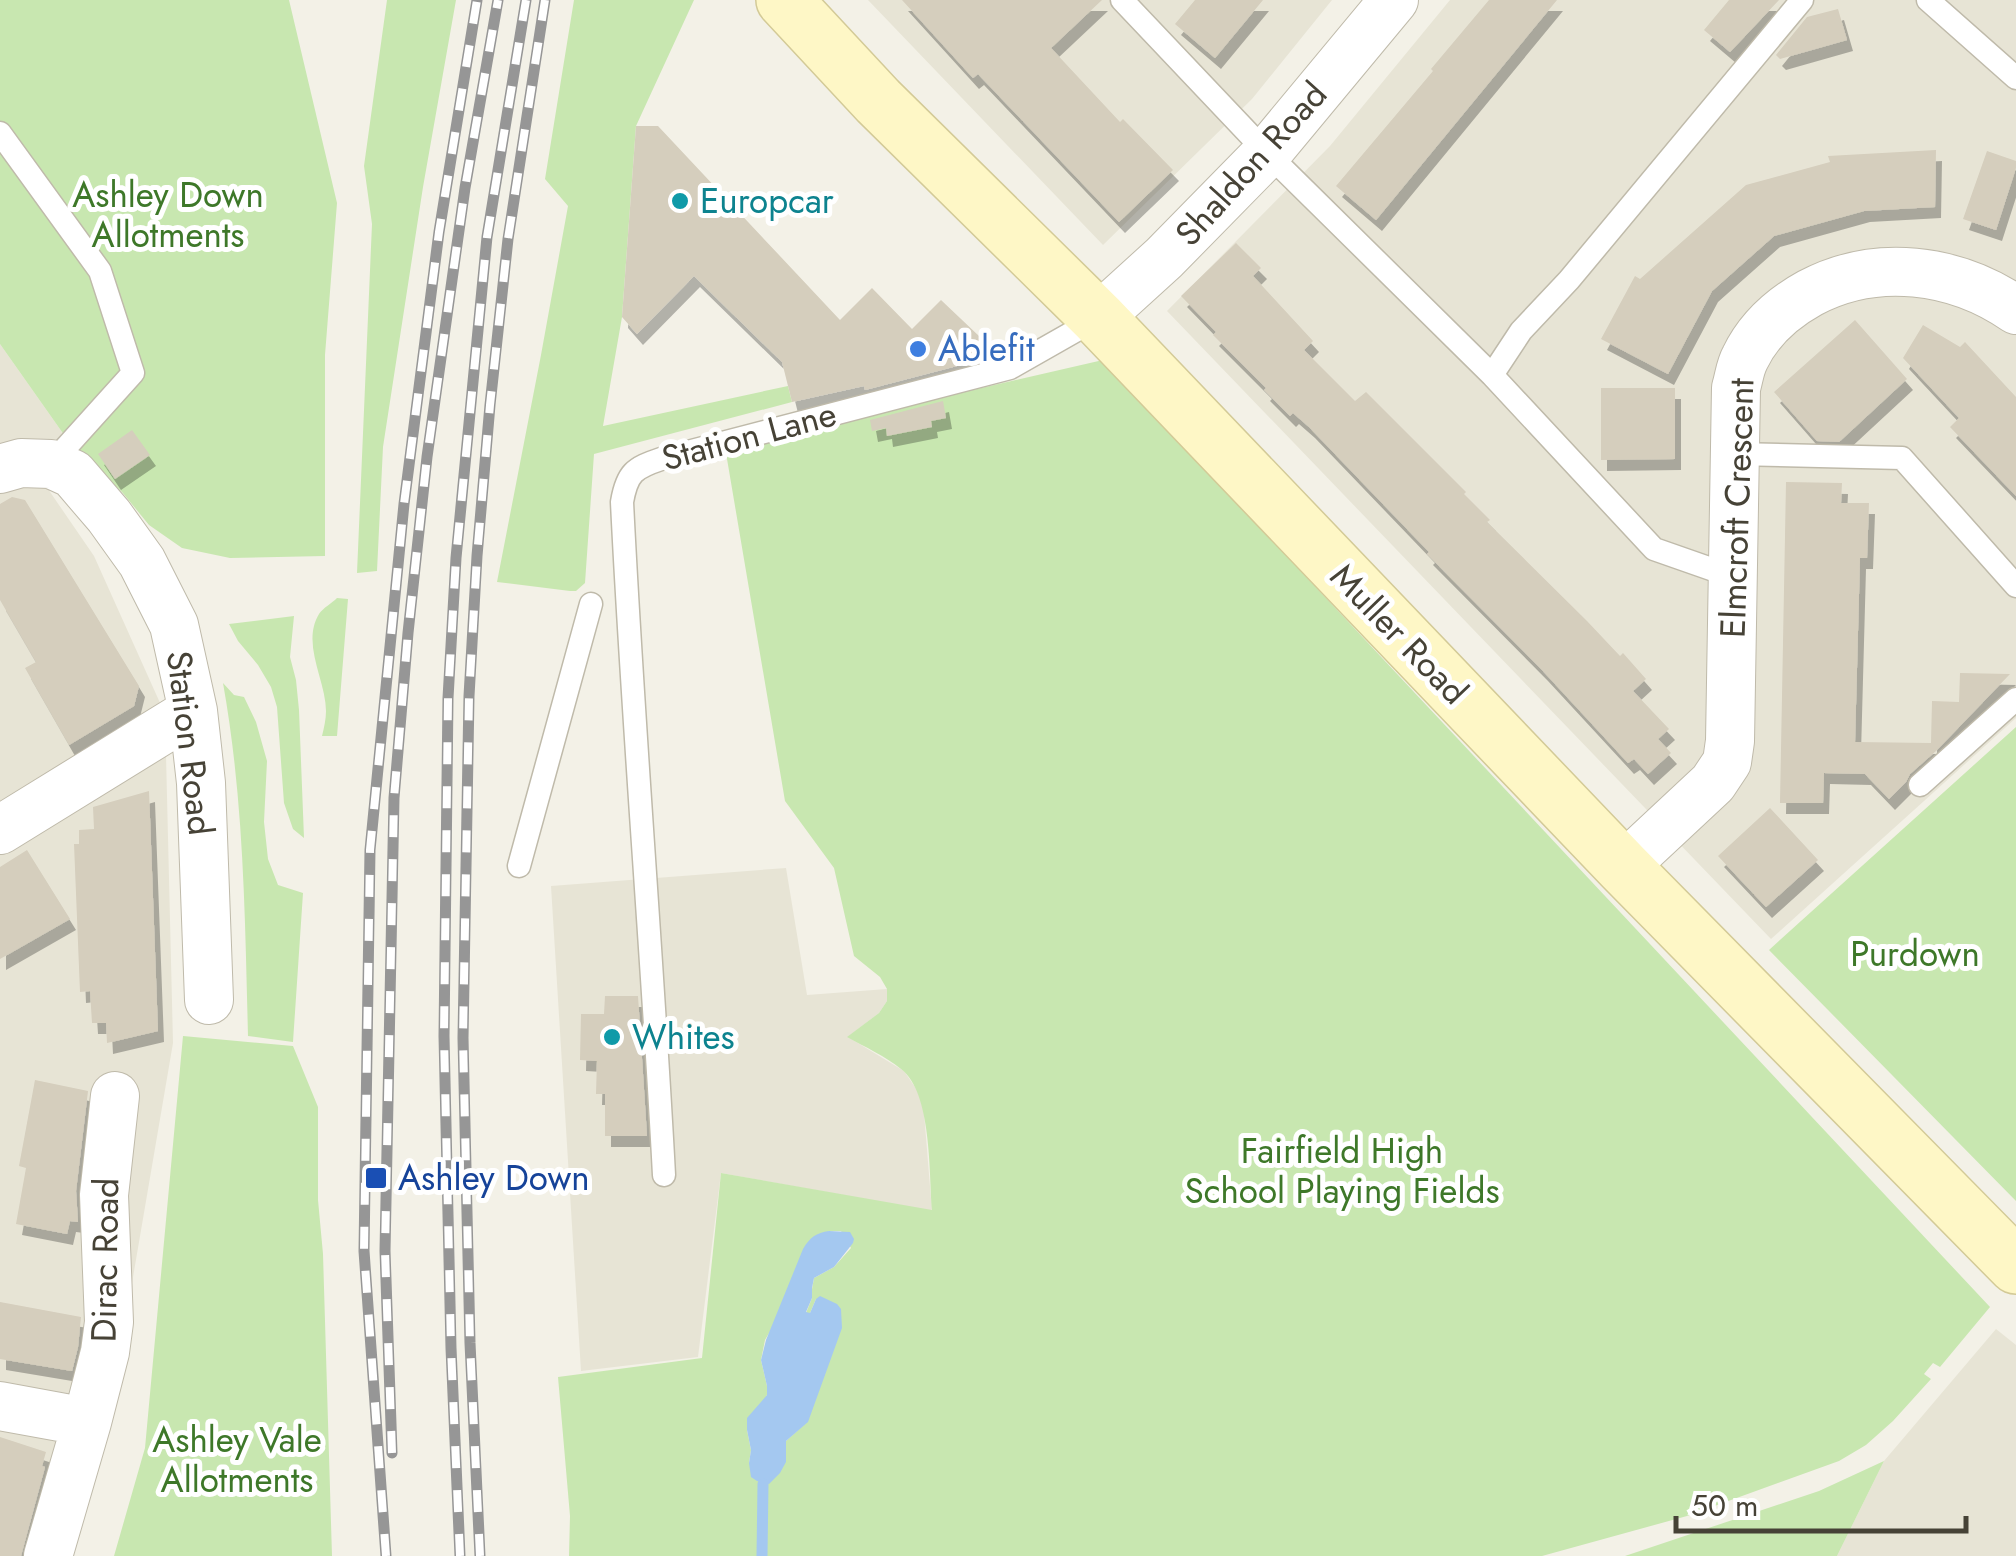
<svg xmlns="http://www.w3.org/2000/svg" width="2016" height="1556" font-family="Jost,sans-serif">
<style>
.residential{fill:#e7e4d5}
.green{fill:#c8e7b0;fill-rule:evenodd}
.water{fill:#a4c8f0}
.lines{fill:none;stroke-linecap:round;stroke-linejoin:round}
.stream{stroke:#a4c8f0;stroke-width:11}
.building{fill:#d5cebd;filter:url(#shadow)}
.service-casing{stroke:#bfbaaa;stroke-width:25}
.minor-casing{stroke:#bfbaaa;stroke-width:50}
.secondary-casing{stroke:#d3ca97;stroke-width:58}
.service{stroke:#fff;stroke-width:22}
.minor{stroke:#fff;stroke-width:48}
.secondary{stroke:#fef7c6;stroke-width:55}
.rail-casing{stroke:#969696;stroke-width:11}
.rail{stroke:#fff;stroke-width:8;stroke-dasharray:22;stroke-linecap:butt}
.culture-dot{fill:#0f9aa8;stroke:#fff;stroke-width:4}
.shop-dot{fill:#3f7fe0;stroke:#fff;stroke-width:4}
.transit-dot{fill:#1a4fb4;stroke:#fff;stroke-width:4}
.labels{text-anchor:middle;stroke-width:10;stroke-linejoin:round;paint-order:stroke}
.street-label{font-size:35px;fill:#464236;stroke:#fff}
.park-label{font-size:35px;fill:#3e7829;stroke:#fff}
.culture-label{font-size:35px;fill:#0d838f;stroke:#fff;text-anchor:start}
.shop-label{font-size:35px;fill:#366cbe;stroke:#fff;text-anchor:start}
.transit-label{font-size:35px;fill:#164399;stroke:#fff;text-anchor:start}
</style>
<defs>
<filter id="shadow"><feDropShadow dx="6" dy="11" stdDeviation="0" flood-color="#0004"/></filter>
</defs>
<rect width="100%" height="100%" fill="#f3f1e7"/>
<path class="residential" d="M 868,0 L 1332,0 L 1252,99 L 1103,245 Z
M 1450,0 L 2016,0 L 2016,718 L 1771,939 L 1167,311 L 1330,146 Z
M 0,344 L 62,432 L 48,489 L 94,556 L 165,714 L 173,1043 L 125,1324 L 66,1556 L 0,1556 Z
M 786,868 L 807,995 L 887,989 L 887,1001 L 879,1013 L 848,1037 L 904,1071 L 919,1093 L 924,1113 L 932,1211 L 721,1173 L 698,1357 L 581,1371 L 551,886 Z
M 1996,1329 L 2016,1345 L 2016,1556 L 1837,1556 L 1884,1461 Z"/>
<path class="green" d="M 0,0 L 289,0 L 337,203 L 325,355 L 325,556 L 230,558 L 182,548 L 149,525 L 122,492 L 74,449 L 0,344 Z
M 387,0 L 456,0 L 423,187 L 383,447 L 377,571 L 357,573 L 372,224 L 364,166 Z
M 574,0 L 694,0 L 636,126 L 622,317 L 603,426 L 788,386 L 792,402 L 594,454 L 585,583 L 576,591 L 570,591 L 497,582 L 541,355 L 568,206 L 545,179 Z
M 1103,360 L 1990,1307 L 1940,1367 L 1933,1363 L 1924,1374 L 1931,1379 L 1893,1421 L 1866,1445 L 1839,1461 L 1687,1516 L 1542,1556 L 569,1556 L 570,1516 L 558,1377 L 702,1358 L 721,1173 L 932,1210 C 929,1173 932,1092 901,1069 C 885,1056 865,1047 847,1037 L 879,1013 L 887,1001 L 887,989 L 880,977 L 854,956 L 834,868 L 785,801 L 726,453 L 942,397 ZM 829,1231 L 841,1231 L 851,1248 L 834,1267 L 814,1278 L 812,1289 L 812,1298 L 806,1313 L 810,1313 L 816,1299 L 807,1422 L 786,1441 L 786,1457 L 749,1463 L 751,1450 L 747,1430 L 767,1395 L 767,1386 L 761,1360 L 765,1340 Z
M 337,598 L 348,599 L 337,736 L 322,736 C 324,728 326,719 326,711 C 326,680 301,644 319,614 C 323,608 332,603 337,598 Z
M 294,616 L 290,657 L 296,680 L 299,710 L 304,838 L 293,829 L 284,803 L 277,707 L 271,687 L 258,665 L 238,641 L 229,624 Z
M 223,683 L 234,695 L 244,697 L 256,722 L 267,761 L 264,822 L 268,859 L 278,885 L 303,893 L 293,1042 L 248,1036 C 245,918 244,800 223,683 Z
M 2016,727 L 2016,1201 L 1769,950 Z
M 183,1036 L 293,1046 L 318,1107 L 318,1200 L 323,1254 L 332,1556 L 114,1556 L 145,1448 Z
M 1884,1461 L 1837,1556 L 1625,1556 L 1819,1491 Z"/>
<path class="water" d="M 829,1231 L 850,1232 L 854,1239 L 853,1243 L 834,1267 L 814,1278 L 812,1288 L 812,1298 L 806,1312 L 810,1313 L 816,1299 L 820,1296 L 837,1304 L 841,1309 L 842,1328 L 808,1422 L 786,1441 L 786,1462 L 780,1473 L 769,1484 L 757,1481 L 751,1477 L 749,1463 L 751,1450 L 747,1430 L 747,1418 L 767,1395 L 767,1386 L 761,1360 L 766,1340 L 803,1249 C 810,1237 816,1233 829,1231 Z"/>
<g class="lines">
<path class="stream" d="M 762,1556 L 763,1484"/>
</g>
<path class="building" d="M 902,0 L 1102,0 L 1051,48 L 1120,122 L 1123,119 L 1173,170 L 1119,222 L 978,74 L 973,78 Z
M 1195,0 L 1263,0 L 1215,58 L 1175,24 Z
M 1489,0 L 1557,0 L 1376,220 L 1336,186 L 1433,71 L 1431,69 Z
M 1729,0 L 1779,0 L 1730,52 L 1704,30 Z
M 1838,9 L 1847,40 L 1780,59 L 1776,55 L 1807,17 Z
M 636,126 L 658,126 L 840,320 L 872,288 L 912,329 L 941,300 L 999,355 L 865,390 L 864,386 L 792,402 L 782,362 L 694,276 L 637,334 L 622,317 Z
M 1936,150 L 1935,207 L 1864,211 L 1774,236 L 1712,291 L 1668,374 L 1601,339 L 1635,276 L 1640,279 L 1746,185 L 1830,162 L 1828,156 Z
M 1987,151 L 2016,161 L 2016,168 L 1996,230 L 1963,219 Z
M 1236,243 L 1261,268 L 1253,276 L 1313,341 L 1304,350 L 1355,401 L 1366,392 L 1466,492 L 1464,494 L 1490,520 L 1487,522 L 1587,621 L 1620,656 L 1623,653 L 1646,679 L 1633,691 L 1669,729 L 1658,739 L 1671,753 L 1648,774 L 1634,759 L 1628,763 L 1542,670 L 1427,554 L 1429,552 L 1309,427 L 1293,413 L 1290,416 L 1264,390 L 1266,388 L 1213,335 L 1216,332 L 1181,296 Z
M 1855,320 L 1907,379 L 1839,442 L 1817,441 L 1774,392 Z
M 1923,325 L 1960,347 L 1965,342 L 2016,397 L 2016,496 L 1950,427 L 1959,418 L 1903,358 Z
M 1601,388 L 1675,388 L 1675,459 L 1601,460 Z
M 943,401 L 946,418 L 931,421 L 932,427 L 887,436 L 886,428 L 872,431 L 870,420 Z
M 132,430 L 150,455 L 115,479 L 98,454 Z
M 1786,482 L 1842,483 L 1841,503 L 1869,503 L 1867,558 L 1860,558 L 1855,742 L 1931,743 L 1932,701 L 1959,702 L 1960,673 L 2010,674 L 1936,751 L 1910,774 L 1906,782 L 1889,799 L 1865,774 L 1824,773 L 1823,803 L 1780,803 Z
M 12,497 L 25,500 L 139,686 L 134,706 L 69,745 L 25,668 L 36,662 L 0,600 L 0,504 Z
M 149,791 L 158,1031 L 107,1043 L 106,1023 L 92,1023 L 90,991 L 80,992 L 74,844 L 79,844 L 79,830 L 94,829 L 93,807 Z
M 1770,808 L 1818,860 L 1766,907 L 1718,856 Z
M 27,850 L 70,919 L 0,959 L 0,867 Z
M 605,996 L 638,996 L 647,1136 L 605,1136 L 605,1094 L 596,1094 L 597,1061 L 580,1060 L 581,1014 L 604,1014 Z
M 35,1080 L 88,1091 L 76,1191 L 78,1222 L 70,1221 L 67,1234 L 16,1224 L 26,1168 L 19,1166 Z
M 0,1302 L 81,1317 L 78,1347 L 72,1371 L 0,1359 Z
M 0,1437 L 46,1452 L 42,1466 L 45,1467 L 21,1556 L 0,1556 Z"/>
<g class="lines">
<defs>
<path id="service" d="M 1122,0 L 1267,153 L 1492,375 L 1654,549 L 1734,577
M 1928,0 L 2016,78
M 0,133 L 100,271 L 133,373 L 51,464
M 1492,375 L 1521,331 L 1569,280 L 1802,0
M 1735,454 L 1902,458 L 2016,586
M 1920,785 L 2016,699
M 519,866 L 591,604
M 664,1175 C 652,950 633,727 622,502 C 627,473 634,468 661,459 L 1010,368 L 1098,318"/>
<path id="minor" d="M 1098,318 L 1164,258 L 1267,153 L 1394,0
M 0,469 L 21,463 L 51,464 L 73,474 L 109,516 L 142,562 L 174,625 L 193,711 L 201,783 L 209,1000
M 0,830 L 193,711
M 1623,867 L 1713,783 L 1727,762 L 1730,741 L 1736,388 C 1739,378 1740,367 1745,358 C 1759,329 1781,309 1810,293 C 1876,258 1955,268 2016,310
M 0,1406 L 87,1422
M 48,1556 L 87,1422 L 105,1352 L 109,1322 L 104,1195 L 115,1096"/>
<path id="secondary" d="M 784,0 L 878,101 L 1098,318 L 1623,867 L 2016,1266"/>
</defs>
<use href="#service" class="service-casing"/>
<use href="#minor" class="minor-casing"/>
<use href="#secondary" class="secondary-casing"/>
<use href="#service" class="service"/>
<use href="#minor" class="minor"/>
<use href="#secondary" class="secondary"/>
<defs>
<path id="rail" d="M 392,1453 L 385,1251 L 394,798 L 408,633 L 427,457 L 465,188 L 498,0
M 386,1556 L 364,1251 L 370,850 L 404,504 L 439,232 L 477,0
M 460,1556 L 451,1348 L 444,1036 L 448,698 L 456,558 L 487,237 L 526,0
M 480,1556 L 470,1343 L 463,1038 L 469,696 L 477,556 L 490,405 L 508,239 L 545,0"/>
</defs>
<use href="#rail" class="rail-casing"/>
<use href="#rail" class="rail"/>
</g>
<g class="culture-dot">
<circle cx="680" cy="201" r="10"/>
<circle cx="612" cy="1037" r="10"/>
</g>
<circle class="shop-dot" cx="918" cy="349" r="10"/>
<rect class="transit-dot" x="364" y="1166" width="24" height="24" rx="5"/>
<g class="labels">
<g class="street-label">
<text transform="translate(1251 164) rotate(-48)" y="12">Shaldon Road</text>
<text transform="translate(749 436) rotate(-15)" y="12">Station Lane</text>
<text transform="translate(1737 508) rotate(-88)" y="12">Elmcroft Crescent</text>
<text transform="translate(1399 634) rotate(46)" y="12">Muller Road</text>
<text transform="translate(190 743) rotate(83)" y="12">Station Road</text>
<text transform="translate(105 1260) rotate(-89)" y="12">Dirac Road</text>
</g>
<g class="park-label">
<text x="168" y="207">Ashley Down<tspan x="168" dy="40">Allotments</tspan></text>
<text x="1915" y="966">Purdown</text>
<text x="1342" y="1163">Fairfield High<tspan x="1342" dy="40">School Playing Fields</tspan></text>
<text x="237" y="1452">Ashley Vale<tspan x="237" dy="40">Allotments</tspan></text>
</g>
<g class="culture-label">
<text x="700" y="213">Europcar</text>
<text x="632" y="1049">Whites</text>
</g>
<g class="shop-label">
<text x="938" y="361">Ablefit</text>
</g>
<g class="transit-label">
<text x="398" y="1190">Ashley Down</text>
</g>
</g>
<path d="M1676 1516v15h290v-15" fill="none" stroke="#464236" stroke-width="5"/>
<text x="1691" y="1516" font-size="30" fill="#464236" stroke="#ffffff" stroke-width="8" paint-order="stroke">50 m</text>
</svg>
